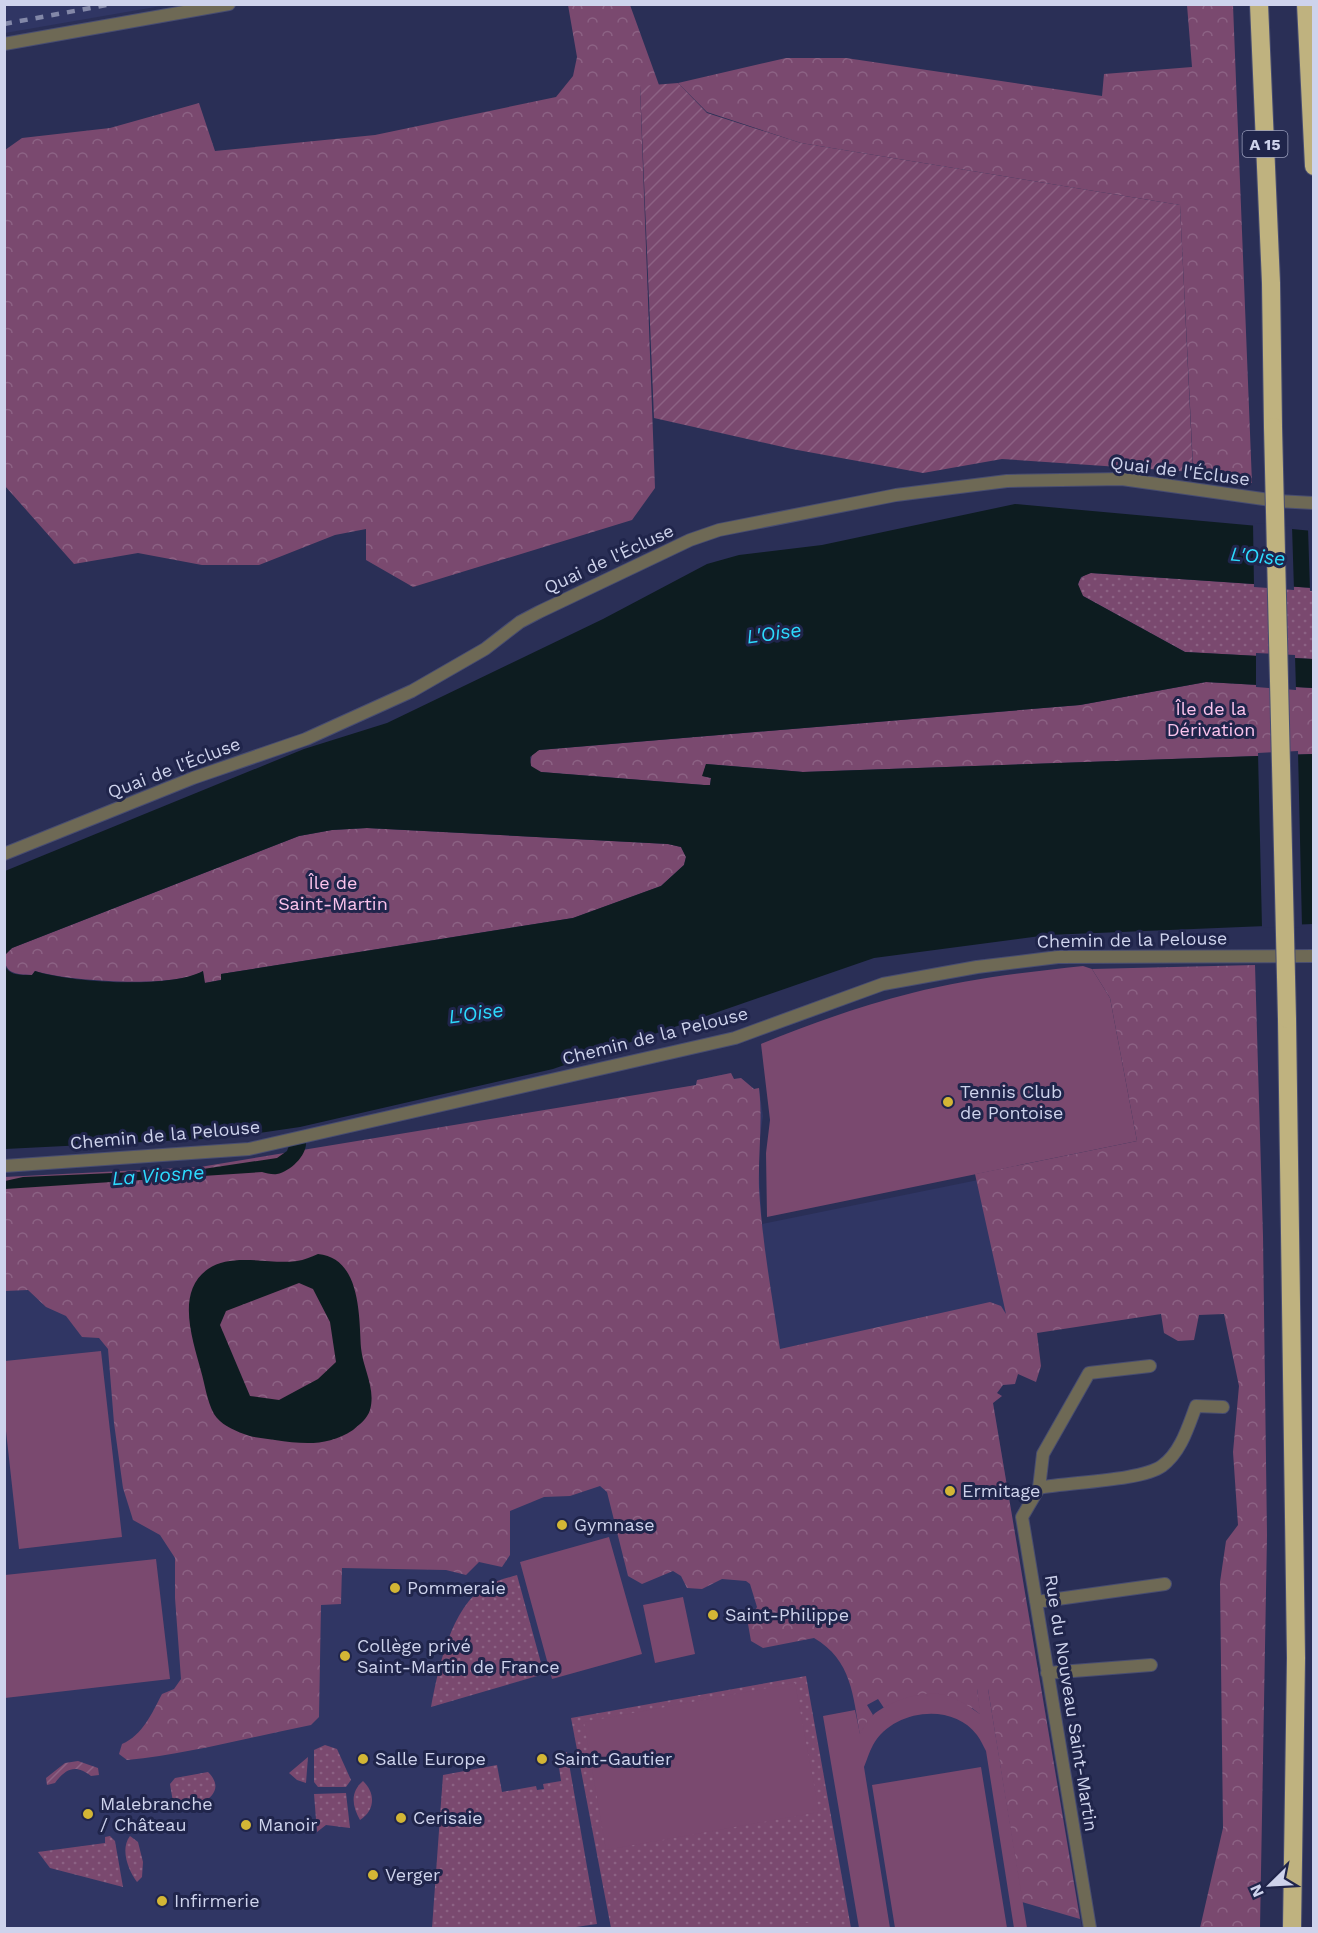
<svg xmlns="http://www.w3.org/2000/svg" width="1318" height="1933" font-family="'Work Sans',sans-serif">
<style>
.built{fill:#303664}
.grass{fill:url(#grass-dots)}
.forest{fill:url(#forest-crowns)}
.garden{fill:url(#garden-furrows)}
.pitch{fill:#7a496f}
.water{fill:#0d1c20;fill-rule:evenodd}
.pier{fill:#2a2f56}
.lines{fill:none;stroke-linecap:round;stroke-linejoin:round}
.street-casing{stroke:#484d71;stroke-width:14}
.highway-casing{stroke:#484d71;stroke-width:20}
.street{stroke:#6e6955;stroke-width:12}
.highway{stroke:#bfb27f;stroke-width:18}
.rail{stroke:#8388a8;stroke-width:4.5;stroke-dasharray:8 8;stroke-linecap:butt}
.highway-bridge-casing{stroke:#484d71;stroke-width:20;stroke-linecap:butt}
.highway-bridge{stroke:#bfb27f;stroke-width:18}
.poi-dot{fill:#d3b635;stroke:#20254b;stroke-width:2}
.labels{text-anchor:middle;stroke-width:6;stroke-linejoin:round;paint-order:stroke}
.shield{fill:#20254b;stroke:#9a9fbc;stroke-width:1.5}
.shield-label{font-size:16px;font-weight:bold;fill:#ced3ec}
.street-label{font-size:18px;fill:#ced3ec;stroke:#20254b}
.park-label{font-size:18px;fill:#fbc3ec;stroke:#20254b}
.poi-label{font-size:18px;fill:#ced3ec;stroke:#20254b;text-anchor:start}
.water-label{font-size:20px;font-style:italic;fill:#2cdbfe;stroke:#20254b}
</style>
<defs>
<pattern id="grass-dots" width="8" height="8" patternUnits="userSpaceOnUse" patternTransform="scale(1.5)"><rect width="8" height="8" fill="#7a496f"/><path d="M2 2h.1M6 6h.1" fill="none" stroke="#8c6284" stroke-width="1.8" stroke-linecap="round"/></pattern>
<pattern id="forest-crowns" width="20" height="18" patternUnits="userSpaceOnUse" patternTransform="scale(1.5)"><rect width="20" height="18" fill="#7a496f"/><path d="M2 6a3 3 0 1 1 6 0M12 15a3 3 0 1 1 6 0" fill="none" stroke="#8c6284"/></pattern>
<pattern id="garden-furrows" width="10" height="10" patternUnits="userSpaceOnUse" patternTransform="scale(1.5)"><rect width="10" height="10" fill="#7a496f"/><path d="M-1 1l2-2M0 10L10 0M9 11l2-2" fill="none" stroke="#8c6284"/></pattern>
</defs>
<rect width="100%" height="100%" fill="#2a2f56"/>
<path class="built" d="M 5,4 L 167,4 L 167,5 L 5,33 Z
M 731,1073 L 734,1079 L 741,1078 L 754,1089 L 759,1088 L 763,1116 L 758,1152 L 762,1224 L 978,1180 L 1007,1316 L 1015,1384 L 1003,1385 L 997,1393 L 1002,1396 L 993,1403 L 1082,1928 L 5,1928 L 4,1208 L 696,1085 L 697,1080 Z"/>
<path class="grass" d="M 1091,573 L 1313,588 L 1313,659 L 1185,652 L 1083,596 L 1078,588 C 1078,578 1083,575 1091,573 Z
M 517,1575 L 544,1674 L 431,1707 C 438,1670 451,1606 486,1586 C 495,1581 507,1578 517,1575 Z
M 806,1676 L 851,1928 L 611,1928 L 571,1718 Z
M 325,1745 L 337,1749 L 351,1780 L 346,1787 L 318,1787 L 314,1782 L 314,1750 Z
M 567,1752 L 597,1924 L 569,1928 L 432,1928 L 443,1775 L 497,1765 L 502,1792 L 536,1786 L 537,1790 L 544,1789 L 543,1784 L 561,1781 L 557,1754 Z
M 308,1757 L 306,1783 L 297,1780 L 289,1773 Z
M 208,1772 C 230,1794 198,1808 178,1809 L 173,1802 L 170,1784 L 175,1778 Z
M 363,1781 C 376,1793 375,1811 360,1820 C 352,1806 350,1792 363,1781 Z
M 346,1793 L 350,1828 L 326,1825 L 317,1832 L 314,1794 Z
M 110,1836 L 115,1841 L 123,1887 L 50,1868 L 38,1852 L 105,1843 L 105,1837 Z
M 130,1836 L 138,1842 L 143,1862 L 142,1877 L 137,1882 C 128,1870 120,1849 130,1836 Z"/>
<path class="forest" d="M 568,5 L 630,5 L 659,85 L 640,87 L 655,488 L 632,520 L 413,587 L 366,560 L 366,529 L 335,535 L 259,565 L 202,565 L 138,553 L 74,564 L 5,486 L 5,150 L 22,138 L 110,128 L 199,103 L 215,151 L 375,135 L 556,97 L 573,76 L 577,57 Z
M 1187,5 L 1233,5 L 1252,483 L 1198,472 L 1198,466 L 1193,466 L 1180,205 L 801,143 L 707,112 L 678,83 L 786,58 L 846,58 L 1102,96 L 1104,74 L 1192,67 Z
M 1206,682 L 1313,688 L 1313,754 L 803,772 L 706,764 L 703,776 L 711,778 L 710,785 L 704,785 L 541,772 L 532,768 L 530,763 L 532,755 L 539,750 L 1080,705 Z
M 367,828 L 668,844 L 681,847 L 686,857 L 684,865 L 661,886 L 573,918 L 221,974 L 221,980 L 204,983 L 203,971 C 176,989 66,981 35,971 L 32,975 C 14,974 5,974 4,955 L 12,948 L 299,836 L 332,830 Z
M 1255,965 L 1263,1236 L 1267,1535 L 1260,1928 L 1200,1928 L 1223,1828 L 1220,1582 L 1226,1541 L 1238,1525 L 1233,1452 L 1239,1386 L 1224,1314 L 1199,1315 L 1194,1340 L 1178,1341 L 1164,1333 L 1161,1314 L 1037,1333 L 1041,1366 L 1036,1382 L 1018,1374 L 1015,1384 L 1003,1385 L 997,1393 L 1002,1396 L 993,1403 L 1080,1919 L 1022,1902 L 988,1689 L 977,1689 L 981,1715 L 972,1708 L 902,1700 L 884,1708 L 878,1699 L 867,1705 L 873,1715 L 860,1735 C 853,1696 852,1660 814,1638 L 763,1648 L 751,1641 L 748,1624 L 757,1607 L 750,1584 L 746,1581 L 722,1579 L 702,1589 L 687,1588 L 681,1576 L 673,1571 L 642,1584 L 628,1576 L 607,1492 L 600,1486 L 570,1496 L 544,1497 L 510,1511 L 510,1555 L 502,1567 L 479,1562 L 466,1575 L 446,1570 L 342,1568 L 341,1604 L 321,1605 L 319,1717 L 311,1725 C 250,1737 189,1754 127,1760 L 119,1754 L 122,1744 C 143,1735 152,1713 162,1694 L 174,1689 L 181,1679 L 175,1598 L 175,1558 L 160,1535 L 133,1520 L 123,1488 L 114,1423 L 108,1349 L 99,1338 L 82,1337 L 66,1316 L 46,1307 L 28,1290 L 5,1291 L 4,1177 L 200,1167 L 696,1085 L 697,1080 L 731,1073 L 734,1079 L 741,1078 L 754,1089 L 759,1088 C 763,1121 758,1154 759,1188 C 762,1242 772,1295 780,1349 L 990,1302 L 1001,1306 L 1006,1314 L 975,1174 L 1137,1141 L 1110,998 L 1092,969 Z"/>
<path class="garden" d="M 678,83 L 707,113 L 801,143 L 1180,205 L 1193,472 L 1002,459 L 923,473 L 792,449 L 654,418 L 640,86 Z
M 78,1761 L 98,1768 L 99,1775 L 91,1776 C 76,1764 66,1768 55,1783 L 47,1785 L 46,1778 L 65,1763 Z"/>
<path class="pitch" d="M 1083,966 L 1092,969 L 1110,998 L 1137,1141 L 767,1217 L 766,1153 L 770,1120 L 761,1044 C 810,1024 860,1006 912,993 C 967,979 1026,972 1083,966 Z
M 101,1351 L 122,1537 L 19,1549 L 5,1422 L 5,1361 Z
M 609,1537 L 642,1654 L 552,1679 L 520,1562 Z
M 156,1559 L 170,1679 L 5,1698 L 5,1575 Z
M 683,1597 L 695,1654 L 655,1663 L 643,1605 Z
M 795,1683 L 819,1812 L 606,1850 L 584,1722 Z
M 977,1689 L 988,1689 L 1027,1928 L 1014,1928 L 986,1751 C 983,1746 981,1740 977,1735 C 952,1701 892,1710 873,1745 C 869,1752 867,1760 864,1767 L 890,1928 L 859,1928 L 823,1716 L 855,1710 L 860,1734 C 864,1728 867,1719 873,1715 C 888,1702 919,1691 939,1694 C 955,1696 967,1705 980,1714 Z
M 981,1767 L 1007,1928 L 895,1928 L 872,1785 Z
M 829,1919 L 831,1928 L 778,1928 Z"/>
<path class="water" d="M 1015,504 L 1313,531 L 1313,588 L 1091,573 L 1081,577 L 1078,584 L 1083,596 L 1185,652 L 1313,659 L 1313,688 L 1206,682 L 1080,705 L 539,750 L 530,757 L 531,766 L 541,772 L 704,785 L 710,785 L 711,778 L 702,776 L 706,764 L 803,772 L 1313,754 L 1313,924 L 1048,935 L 874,958 L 553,1069 L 300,1127 L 224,1138 L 5,1149 L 5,966 C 10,976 21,975 32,975 L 35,971 C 72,983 170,989 203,971 L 205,983 L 221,980 L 221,974 L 573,918 L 661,886 L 684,865 L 686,857 L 681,847 L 668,844 L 367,828 L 332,830 L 299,836 L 12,948 L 5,955 L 5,871 L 304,749 L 387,723 L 603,619 L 707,564 L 739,555 L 822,545 Z
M 306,1142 C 307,1155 291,1171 277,1174 C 273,1175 266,1173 262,1172 L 5,1189 L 5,1181 L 23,1177 L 203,1169 L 277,1158 L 287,1151 L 290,1143 Z
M 318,1254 C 361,1258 359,1316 361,1348 C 363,1369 376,1388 370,1410 C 367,1419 360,1424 353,1430 C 327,1447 303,1444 275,1440 C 264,1438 253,1438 244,1434 C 233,1430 220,1424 214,1414 C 207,1401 205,1385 201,1371 C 193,1340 175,1292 208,1269 C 233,1252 269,1265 297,1261 C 304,1260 311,1257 318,1254 ZM 299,1283 L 313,1289 L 330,1322 L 336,1362 L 318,1379 L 279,1400 L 250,1396 L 220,1325 L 226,1311 Z"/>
<path class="pier" d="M 1253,523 L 1292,526 L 1294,590 L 1254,587 Z
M 1308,528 L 1314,528 L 1314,591 L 1310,591 Z
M 1256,653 L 1295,655 L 1296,690 L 1256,687 Z
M 1298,751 L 1302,927 L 1262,928 L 1258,753 Z"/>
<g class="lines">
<defs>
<path id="street" d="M 4,44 L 229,4
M 4,854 L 193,778 L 306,739 L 412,691 L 485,649 L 520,622 L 539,612 L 690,540 L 719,530 L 896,495 L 1007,481 L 1122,479 L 1277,501 L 1314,503
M 4,1166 L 249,1149 L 735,1038 L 883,984 L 977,967 L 1058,957 L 1314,956
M 1150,1366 L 1089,1373 L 1043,1454 L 1039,1488 C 1069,1482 1141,1481 1162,1466 C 1181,1452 1188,1427 1196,1406 L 1223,1407
M 1039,1488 L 1022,1517 L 1090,1928
M 1036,1602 L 1165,1584
M 1047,1673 L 1151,1665"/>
<path id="highway" d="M 1259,4 L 1271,283 L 1273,427
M 1306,4 L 1314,166
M 1287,1019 L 1296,1658 L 1292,1928"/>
</defs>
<use href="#street" class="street-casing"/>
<use href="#highway" class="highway-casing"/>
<use href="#street" class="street"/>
<use href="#highway" class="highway"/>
<path class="rail" d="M 4,24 L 112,4"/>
<defs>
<path id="highway-bridge" d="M 1273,427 L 1287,1019"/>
</defs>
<use href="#highway-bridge" class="highway-bridge-casing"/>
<use href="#highway-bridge" class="highway-bridge"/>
</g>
<g class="poi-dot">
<circle cx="948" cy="1102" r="6"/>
<circle cx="950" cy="1491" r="6"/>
<circle cx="562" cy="1525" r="6"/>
<circle cx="395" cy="1588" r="6"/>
<circle cx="713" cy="1615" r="6"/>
<circle cx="345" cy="1656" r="6"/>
<circle cx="363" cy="1759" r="6"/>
<circle cx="542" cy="1759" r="6"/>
<circle cx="88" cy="1814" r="6"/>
<circle cx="401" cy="1818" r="6"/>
<circle cx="246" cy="1825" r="6"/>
<circle cx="373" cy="1875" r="6"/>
<circle cx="162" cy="1901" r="6"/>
</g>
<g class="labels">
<rect class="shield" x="1242.5" y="131" width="45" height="26" rx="4.5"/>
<g class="shield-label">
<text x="1265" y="150">A 15</text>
</g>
<g class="street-label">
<text transform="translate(1180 471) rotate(7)" y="6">Quai de l'Écluse</text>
<text transform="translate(609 559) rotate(-25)" y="6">Quai de l'Écluse</text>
<text transform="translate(174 768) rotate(-21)" y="6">Quai de l'Écluse</text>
<text transform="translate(1132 940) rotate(-1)" y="6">Chemin de la Pelouse</text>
<text transform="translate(655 1036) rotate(-14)" y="6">Chemin de la Pelouse</text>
<text transform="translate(165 1135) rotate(-5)" y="6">Chemin de la Pelouse</text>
<text transform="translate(1071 1703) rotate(81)" y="6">Rue du Nouveau Saint-Martin</text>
</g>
<g class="park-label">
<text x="1211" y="715">Île de la<tspan x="1211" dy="21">Dérivation</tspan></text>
<text x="333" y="889">Île de<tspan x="333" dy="21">Saint-Martin</tspan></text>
</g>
<g class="poi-label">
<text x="960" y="1098">Tennis Club<tspan x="960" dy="21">de Pontoise</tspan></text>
<text x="962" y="1497">Ermitage</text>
<text x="574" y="1531">Gymnase</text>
<text x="407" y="1594">Pommeraie</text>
<text x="725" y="1621">Saint-Philippe</text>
<text x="357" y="1652">Collège privé<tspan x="357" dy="21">Saint-Martin de France</tspan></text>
<text x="375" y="1765">Salle Europe</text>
<text x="554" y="1765">Saint-Gautier</text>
<text x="100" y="1810">Malebranche<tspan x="100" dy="21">/ Château</tspan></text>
<text x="413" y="1824">Cerisaie</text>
<text x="258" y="1831">Manoir</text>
<text x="385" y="1881">Verger</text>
<text x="174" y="1907">Infirmerie</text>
</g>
<g class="water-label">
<text transform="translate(1258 556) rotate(5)" y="7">L'Oise</text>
<text transform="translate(774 633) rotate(-8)" y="7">L'Oise</text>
<text transform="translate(476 1013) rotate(-8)" y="7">L'Oise</text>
<text transform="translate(158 1175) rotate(-4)" y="7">La Viosne</text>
</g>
</g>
<rect width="1318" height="1933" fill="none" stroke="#ced3ec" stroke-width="12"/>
<g transform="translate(1270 1885) rotate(246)" stroke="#20254b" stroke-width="4.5" paint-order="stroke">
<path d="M0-4.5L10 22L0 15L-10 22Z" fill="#ced3ec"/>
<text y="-9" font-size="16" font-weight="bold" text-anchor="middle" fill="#ced3ec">N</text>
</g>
</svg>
